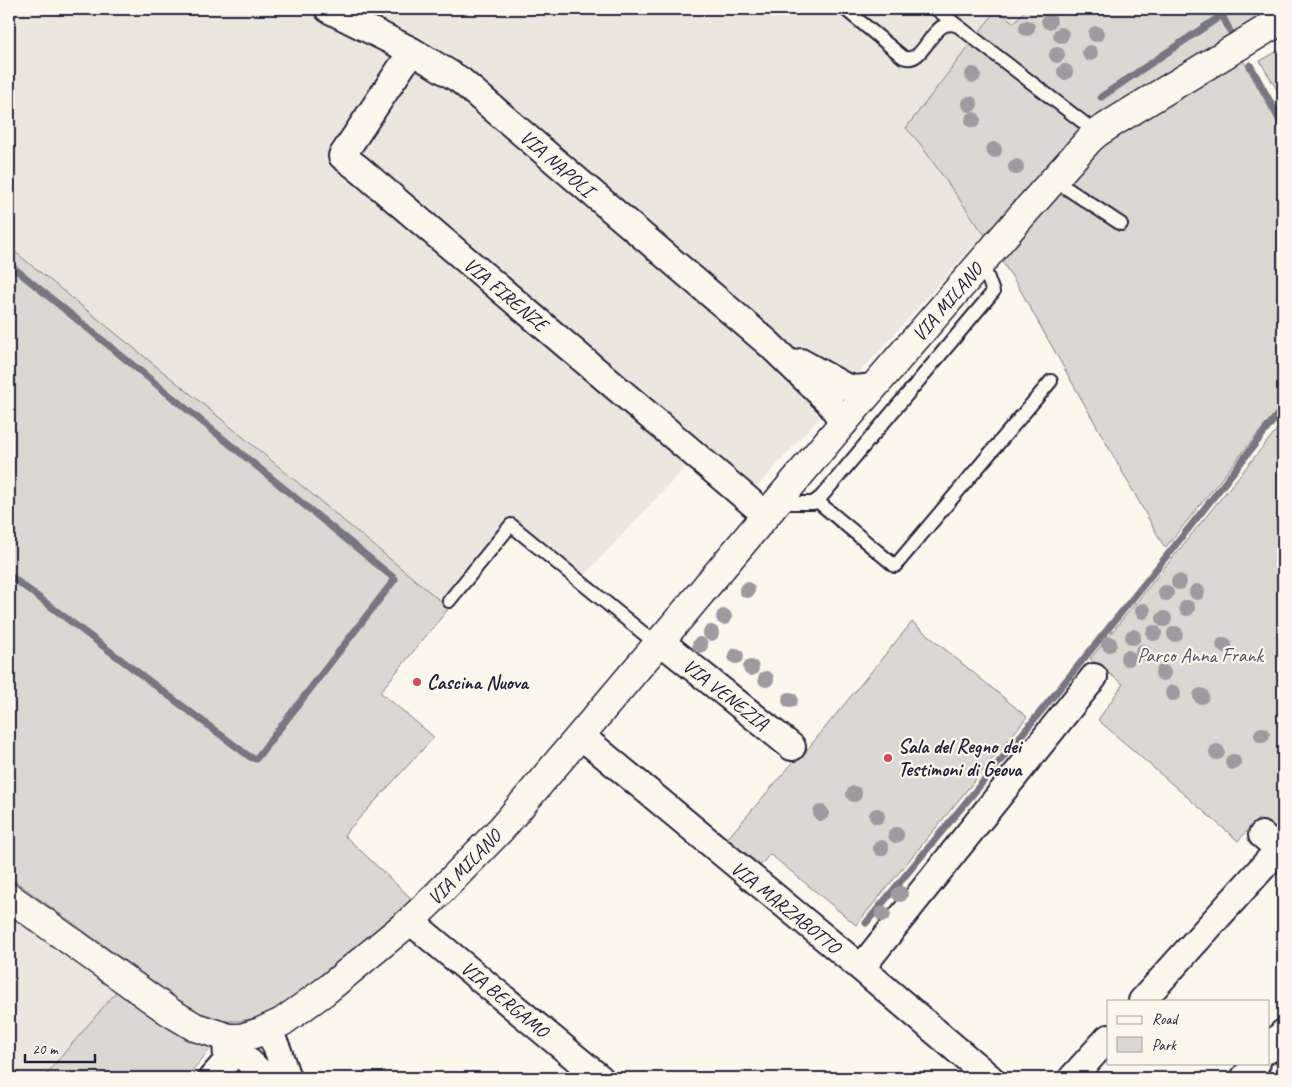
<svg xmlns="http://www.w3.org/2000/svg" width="1292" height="1087" font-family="Caveat,sans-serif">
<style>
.built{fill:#ebe7df}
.green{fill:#dbd8d3;stroke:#7e7d87}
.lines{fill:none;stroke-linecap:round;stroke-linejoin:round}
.stream{stroke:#787681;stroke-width:7}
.service-casing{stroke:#22223b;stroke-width:16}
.minor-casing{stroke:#22223b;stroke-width:30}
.tertiary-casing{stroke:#22223b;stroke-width:31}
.service{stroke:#fbf7ec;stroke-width:12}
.minor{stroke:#fbf7ec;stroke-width:26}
.tertiary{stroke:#fbf7ec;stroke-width:28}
.tree{fill:#9d9ba0}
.poi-dot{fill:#d1495b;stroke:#fbf7ec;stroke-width:2}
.labels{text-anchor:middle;stroke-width:4.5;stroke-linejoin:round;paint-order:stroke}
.street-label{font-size:20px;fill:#22223b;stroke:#fbf7ec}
.park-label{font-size:20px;fill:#505061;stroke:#fbf7ec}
.poi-label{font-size:20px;font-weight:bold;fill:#22223b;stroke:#fbf7ec;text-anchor:start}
</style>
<rect width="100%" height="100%" fill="#fbf7ec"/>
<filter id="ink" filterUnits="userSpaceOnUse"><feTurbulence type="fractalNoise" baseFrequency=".02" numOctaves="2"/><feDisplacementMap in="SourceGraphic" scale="10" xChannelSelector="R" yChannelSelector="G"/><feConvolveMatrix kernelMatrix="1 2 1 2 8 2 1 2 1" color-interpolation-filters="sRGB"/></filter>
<g filter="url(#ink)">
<path class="built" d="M 9,9 L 1026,9 L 1014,23 L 997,10 L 917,141 L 984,234 L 756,488 L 705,446 L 584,576 L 510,516 L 443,603 L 9,249 Z
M 9,899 L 122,985 L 43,1078 L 9,1078 Z"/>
<path class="green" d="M 997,9 L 1014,23 L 1026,9 L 1283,9 L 1234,44 L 1283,133 L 1283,403 L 1165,548 L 1018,286 L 984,234 L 918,141 L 906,128 Z
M 1283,48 L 1283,100 L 1260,61 Z
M 9,247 L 214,413 L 449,608 L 380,692 L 434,737 L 344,835 L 414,901 L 293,1001 L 261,1017 L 240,1021 L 220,1021 L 193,1013 L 171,994 L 9,877 Z
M 1283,422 L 1283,838 L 1258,819 L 1238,841 L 1098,720 L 1123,684 L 1090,659 Z
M 912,622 L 1027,717 L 856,925 L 770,854 L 758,868 L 726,840 L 790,766 L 810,746 Z
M 122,985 L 211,1048 L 186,1078 L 43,1078 Z"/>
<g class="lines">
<path class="stream" d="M 1222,15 L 1230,31
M 1250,65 L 1283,125
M 1101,97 L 1231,9
M 9,264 L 395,579 L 256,759 L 250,757 L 9,575
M 866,923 C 1007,753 1148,583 1283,408"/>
<defs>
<path id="service" d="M 845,9 L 903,57 C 926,67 931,14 958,26
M 936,9 L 1097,133
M 1054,180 L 1121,224
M 780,499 L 787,503 L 813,503 L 821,497 L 832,484 L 993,292 L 982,262
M 817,501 L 895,566 L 1051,381
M 449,601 L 511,525 L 648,637 L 660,641"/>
<path id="minor" d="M 328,9 L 412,51 L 460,80 L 768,343 L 829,402 L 844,423
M 412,51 L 342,156 L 358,168 L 766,515
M 801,362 L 844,386 L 855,389 L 874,387
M 660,641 L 792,747
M 581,736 L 861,968 L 990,1078
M 410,921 L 600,1078
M 861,968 L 1094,677
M 1142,1001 L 1279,849 L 1262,835
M 268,1029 L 278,1051 L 287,1078
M 229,1038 L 242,1055 L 266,1078
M 1268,1050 L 1283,1033
M 212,1078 L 227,1061 L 226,1037
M 1072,1078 L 1108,1038
M 1244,1078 L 1257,1063"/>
<path id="tertiary" d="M 9,897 L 170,1012 L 195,1027 L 229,1038 L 241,1038 L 260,1032 L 282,1022 L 324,992 L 410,921 L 432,900 L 502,828 L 684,613 L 859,404 L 1024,213 L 1090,139 L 1097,133 L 1117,120 L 1283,19"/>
</defs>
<use href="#service" class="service-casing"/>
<use href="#minor" class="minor-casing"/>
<use href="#tertiary" class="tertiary-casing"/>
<use href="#service" class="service"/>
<use href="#minor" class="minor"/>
<use href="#tertiary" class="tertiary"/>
</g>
<g class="tree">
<circle cx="1049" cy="21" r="8"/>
<circle cx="1027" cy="28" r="8"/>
<circle cx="1096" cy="34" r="8"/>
<circle cx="1061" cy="35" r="8"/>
<circle cx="1090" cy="53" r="8"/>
<circle cx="1057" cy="55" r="8"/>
<circle cx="1065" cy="72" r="8"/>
<circle cx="973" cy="75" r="8"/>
<circle cx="970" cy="104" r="8"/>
<circle cx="973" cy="120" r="8"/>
<circle cx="994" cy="150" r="8"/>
<circle cx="1016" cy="167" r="8"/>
<circle cx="1179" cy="582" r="8"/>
<circle cx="747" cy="590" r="8"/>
<circle cx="1197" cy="592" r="8"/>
<circle cx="1166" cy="593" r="8"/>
<circle cx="1187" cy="608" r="8"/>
<circle cx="1143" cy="611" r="8"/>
<circle cx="724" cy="617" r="8"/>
<circle cx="1164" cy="619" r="8"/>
<circle cx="711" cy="633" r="8"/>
<circle cx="1154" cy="633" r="8"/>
<circle cx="1175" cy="634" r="8"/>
<circle cx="1133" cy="637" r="8"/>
<circle cx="1109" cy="644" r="8"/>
<circle cx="700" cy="645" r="8"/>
<circle cx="1224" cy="645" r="8"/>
<circle cx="1143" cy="652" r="8"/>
<circle cx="736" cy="656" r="8"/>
<circle cx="1128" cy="658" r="8"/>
<circle cx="751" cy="668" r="8"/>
<circle cx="1163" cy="673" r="8"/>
<circle cx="766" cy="679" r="8"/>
<circle cx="1173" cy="693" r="8"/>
<circle cx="1201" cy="696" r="8"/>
<circle cx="790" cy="700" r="8"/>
<circle cx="1262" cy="735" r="8"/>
<circle cx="1217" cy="752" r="8"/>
<circle cx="1233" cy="762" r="8"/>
<circle cx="854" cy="794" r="8"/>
<circle cx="821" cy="813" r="8"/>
<circle cx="877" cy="816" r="8"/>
<circle cx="896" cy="835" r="8"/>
<circle cx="881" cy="848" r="8"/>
<circle cx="900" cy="894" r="8"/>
<circle cx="883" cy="914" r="8"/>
</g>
</g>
<g class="poi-dot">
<circle cx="417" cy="682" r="5"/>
<circle cx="888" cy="758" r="5"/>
</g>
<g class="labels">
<g class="street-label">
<text transform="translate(557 163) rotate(41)" y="7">VIA NAPOLI</text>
<text transform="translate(506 294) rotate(40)" y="7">VIA FIRENZE</text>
<text transform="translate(947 302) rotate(-49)" y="7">VIA MILANO</text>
<text transform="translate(726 694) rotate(38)" y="7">VIA VENEZIA</text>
<text transform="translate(464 867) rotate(-46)" y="7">VIA MILANO</text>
<text transform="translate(786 907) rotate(39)" y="7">VIA MARZABOTTO</text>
<text transform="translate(505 999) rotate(40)" y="7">VIA BERGAMO</text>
</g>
<g class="park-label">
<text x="1200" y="662">Parco Anna Frank</text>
</g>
<g class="poi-label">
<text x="427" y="689">Cascina Nuova</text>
<text x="898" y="753">Sala del Regno dei<tspan x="898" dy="23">Testimoni di Geova</tspan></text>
</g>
</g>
<rect width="1292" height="1087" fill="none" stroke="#fbf7ec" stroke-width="30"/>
<rect x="15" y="15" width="1262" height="1057" fill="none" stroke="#22223b" stroke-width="2" filter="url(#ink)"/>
<rect x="1107" y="1000" width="162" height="65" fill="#fbf7ec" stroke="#a4a2a5"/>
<rect x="1117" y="1016" width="25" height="8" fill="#fbf7ec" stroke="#a4a2a5"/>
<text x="1152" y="1024" font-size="15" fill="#22223b">Road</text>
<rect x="1117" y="1037" width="25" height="15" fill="#dbd8d3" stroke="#a4a2a5"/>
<text x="1152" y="1050" font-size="15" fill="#22223b">Park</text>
<path d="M25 1054v8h70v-8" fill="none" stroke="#22223b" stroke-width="2.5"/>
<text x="32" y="1054" font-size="15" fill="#22223b" stroke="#fbf7ec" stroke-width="4" paint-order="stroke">20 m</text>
</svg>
